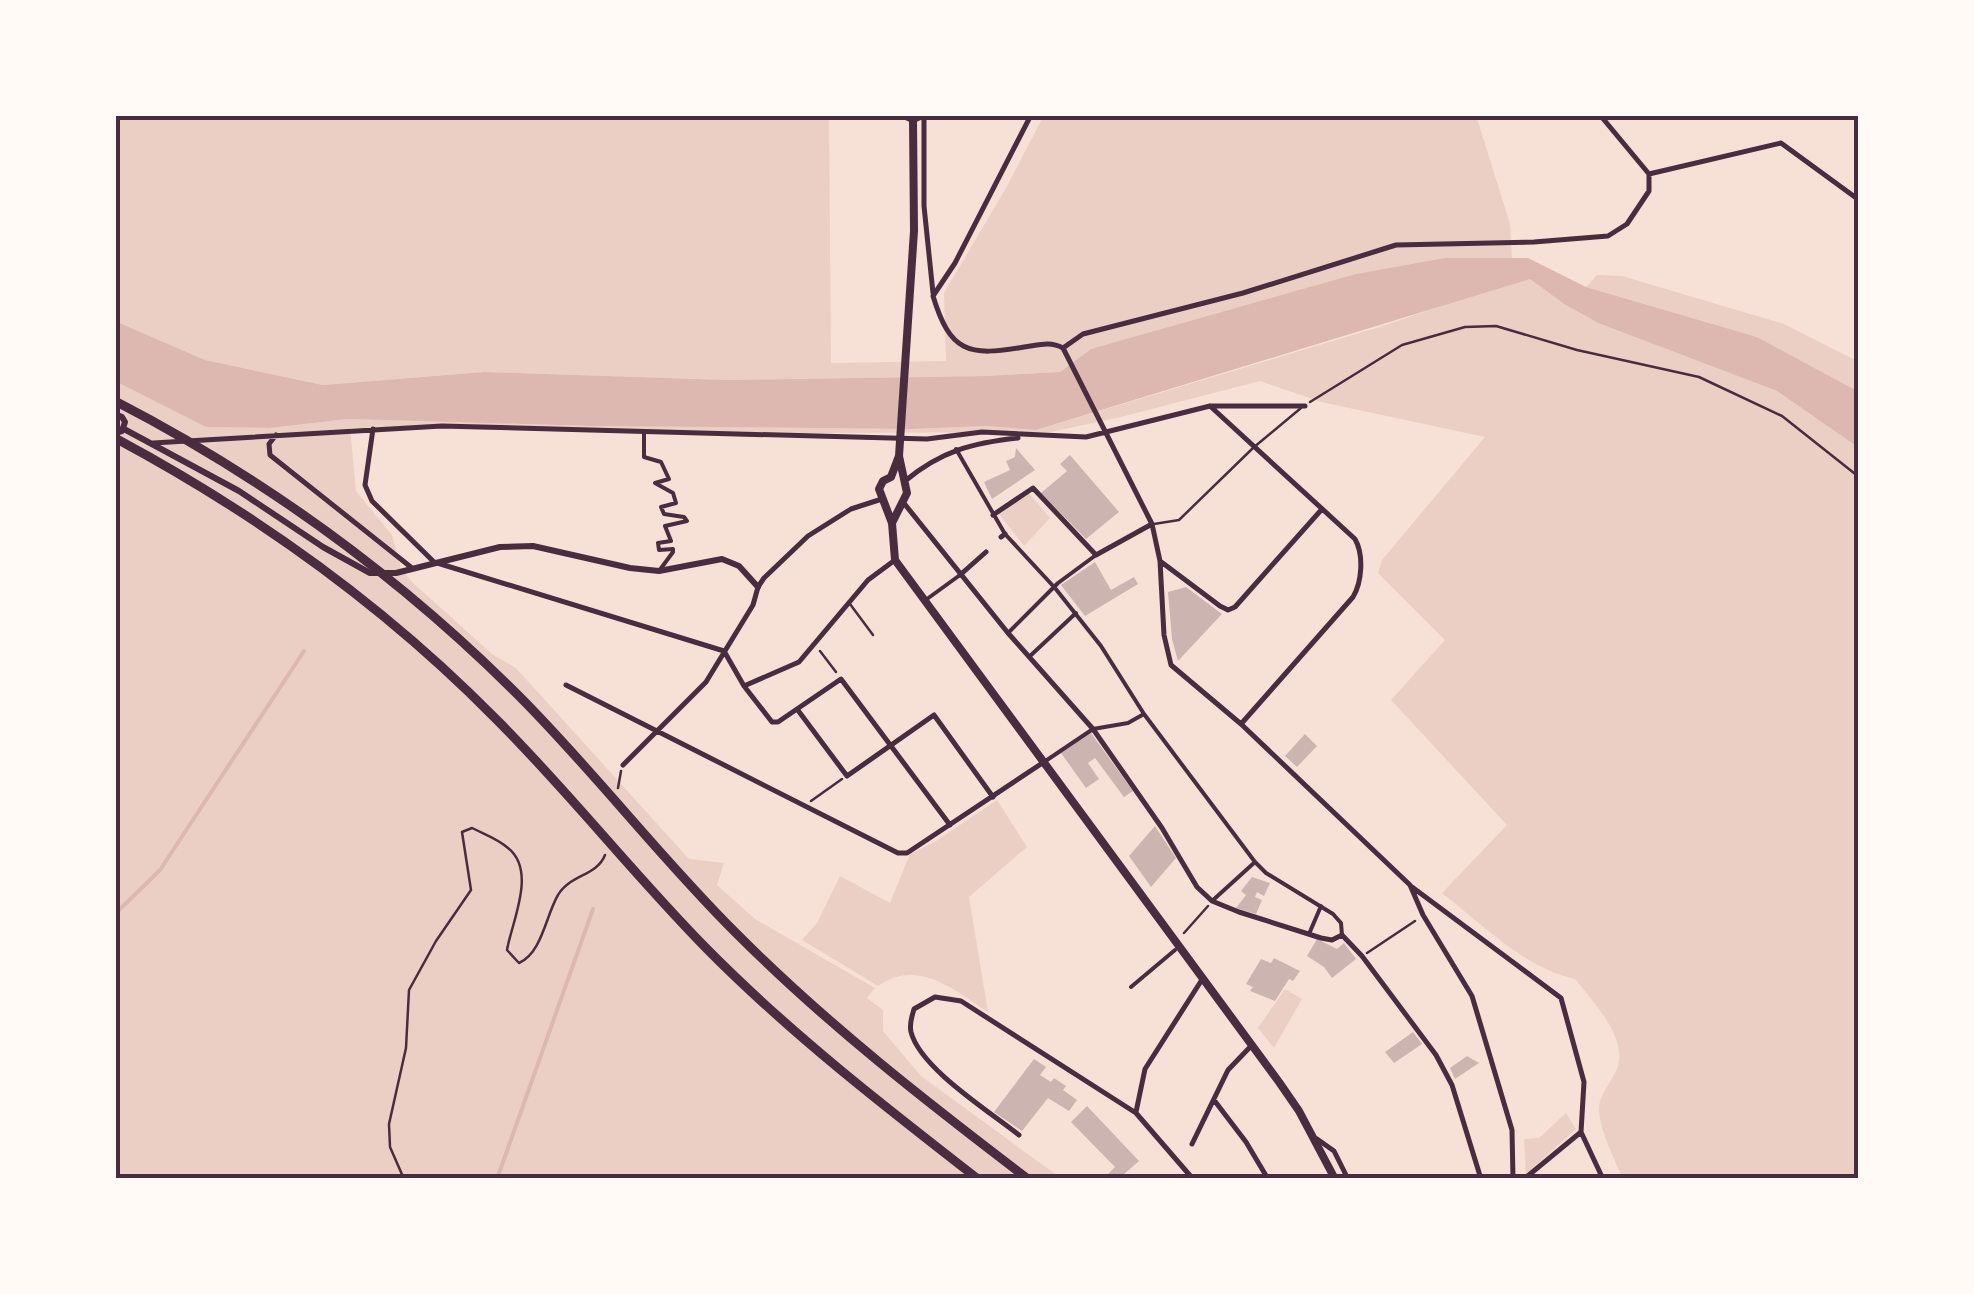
<svg xmlns="http://www.w3.org/2000/svg" width="1974" height="1294" font-family="Poppins,sans-serif">
<style>
.green{fill:#ebcfc5}
.water{fill:#dcb8b0}
.lines{fill:none;stroke-linecap:round;stroke-linejoin:round}
.stream{stroke:#dcb8b0;stroke-width:4}
.building{fill:#ccb4b1}
.path{stroke:#4a2c40;stroke-width:2.5}
.service{stroke:#4a2c40;stroke-width:2.5}
.pedestrian{stroke:#4a2c40;stroke-width:4}
.minor{stroke:#4a2c40;stroke-width:5}
.tertiary{stroke:#4a2c40;stroke-width:6}
.secondary{stroke:#4a2c40;stroke-width:8}
.motorway{stroke:#4a2c40;stroke-width:9}
.neatline{fill:none;stroke:#4a2c40;stroke-width:4}
</style>
<rect width="100%" height="100%" fill="#f7e1d7"/>
<path class="green" d="M 115,115 L 829,115 L 831,363 L 946,361 L 944,293 L 1006,188 L 1044,115 L 1476,115 L 1510,224 L 1512,258 L 1445,258 L 1091,349 L 1060,372 L 985,376 L 727,380 L 484,372 L 323,385 L 205,360 L 115,321 Z
M 1597,275 L 1622,276 L 1784,324 L 1859,362 L 1859,392 L 1757,337 L 1586,287 Z
M 1530,279 L 1564,304 L 1598,323 L 1777,391 L 1859,448 L 1859,1179 L 1623,1179 C 1614,1158 1601,1134 1599,1111 C 1598,1098 1608,1086 1614,1075 C 1634,1044 1594,1003 1575,979 C 1524,968 1482,924 1442,893 L 1507,825 L 1391,700 L 1445,640 L 1378,573 L 1382,560 L 1485,437 L 1321,402 L 1260,381 L 1121,417 L 1051,432 L 812,433 L 350,428 L 356,491 L 392,535 L 401,569 L 412,582 L 492,654 L 516,668 L 689,859 L 724,863 L 717,885 L 755,919 L 875,988 L 867,998 L 883,1010 L 883,1031 L 921,1076 L 1062,1179 L 115,1179 L 115,381 L 207,427 L 270,428 L 348,419 L 592,426 L 913,429 L 986,426 L 1036,430 L 1386,325 L 1499,286 Z
M 1029,493 L 1050,518 L 1024,546 L 999,514 Z
M 997,800 L 1027,847 L 969,897 L 988,1012 C 953,989 918,958 878,986 L 802,940 L 817,923 L 840,876 L 890,903 L 910,854 L 936,841 Z
M 1285,989 L 1302,999 L 1274,1048 L 1258,1028 Z
M 1566,1113 L 1576,1129 L 1526,1174 L 1524,1139 L 1539,1138 Z"/>
<path class="water" d="M 1445,258 L 1528,258 L 1586,287 L 1757,337 L 1859,392 L 1859,448 L 1777,391 L 1598,323 L 1564,304 L 1530,279 L 1036,430 L 986,426 L 913,429 L 592,426 L 348,419 L 270,428 L 206,427 L 115,381 L 115,321 L 205,360 L 323,385 L 484,372 L 727,380 L 985,376 L 1060,372 L 1091,349 L 1356,274 Z"/>
<g class="lines">
<path class="stream" d="M 115,914 L 160,870 L 304,651
M 497,1179 L 593,909"/>
</g>
<path class="building" d="M 1016,448 L 1035,470 L 992,499 L 984,482 L 1010,470 L 1006,461 L 1015,457 Z
M 1070,455 L 1119,512 L 1086,539 L 1041,493 L 1067,471 L 1060,464 Z
M 1095,562 L 1111,590 L 1134,577 L 1138,584 L 1085,616 L 1061,585 Z
M 1186,587 L 1222,614 L 1178,661 L 1172,639 L 1168,592 Z
M 1091,733 L 1133,791 L 1124,797 L 1095,758 L 1088,763 L 1099,779 L 1086,788 L 1061,753 Z
M 1305,734 L 1317,746 L 1297,767 L 1285,756 Z
M 1155,826 L 1176,858 L 1151,887 L 1129,856 Z
M 1252,877 L 1270,883 L 1264,896 L 1257,892 L 1255,897 L 1262,900 L 1256,914 L 1236,908 L 1246,895 L 1241,891 Z
M 1317,939 L 1337,949 L 1344,943 L 1356,959 L 1332,978 L 1324,967 L 1307,956 Z
M 1274,958 L 1300,971 L 1293,981 L 1289,979 L 1275,1001 L 1250,991 L 1253,987 L 1246,984 L 1261,959 L 1271,963 Z
M 1413,1032 L 1422,1044 L 1394,1063 L 1385,1052 Z
M 1467,1056 L 1479,1063 L 1455,1079 L 1450,1068 Z
M 1034,1059 L 1046,1067 L 1040,1075 L 1051,1082 L 1054,1078 L 1066,1086 L 1063,1090 L 1077,1100 L 1069,1111 L 1048,1098 L 1022,1131 L 994,1112 Z
M 1087,1106 L 1139,1161 L 1123,1175 L 1127,1179 L 1103,1179 L 1115,1167 L 1071,1122 Z"/>
<g class="lines">
<path class="path" d="M 1310,402 L 1402,345 L 1465,327 L 1496,326 L 1577,350 L 1699,377 L 1782,416 L 1859,477
M 820,651 L 836,672
M 618,788 L 621,771
M 811,801 L 842,779
M 1184,933 L 1208,906
M 1367,953 L 1415,921
M 404,1179 L 390,1147 L 389,1124 L 406,1048 L 409,990 L 436,941 L 471,890 L 462,832 L 472,828 C 484,834 498,839 508,848 C 537,871 512,921 507,950 L 519,963 C 542,953 546,915 558,895 C 569,875 597,876 605,855"/>
<path class="service" d="M 1154,524 L 1179,520 L 1253,448 L 1301,408
M 850,604 L 873,635"/>
<path class="pedestrian" d="M 644,431 L 644,457 L 661,462 L 669,479 L 655,483 L 673,493 L 676,503 L 661,507 L 664,514 L 684,517 L 687,521 L 665,526 L 671,541 L 658,543 L 659,550 L 673,549 L 673,552 L 659,571
M 956,449 L 1005,534 L 1055,588 L 1101,646 L 1144,714 L 1255,862 L 1266,873 L 1333,914 L 1341,923 L 1342,935
M 927,599 L 960,575
M 1008,633 L 1058,583 L 1096,555
M 1029,657 L 1076,613
M 1044,762 L 1093,729 L 1128,723 L 1144,714
M 1212,901 L 1255,862
M 1309,934 L 1321,906
M 1131,987 L 1175,950"/>
<path class="minor" d="M 924,115 L 924,206 L 933,293
M 1031,115 L 955,263 L 933,296 C 950,352 968,357 1024,347 C 1039,345 1050,341 1063,348
M 1649,174 L 1781,143 L 1859,200
M 1063,348 L 1152,524 L 1160,561 L 1164,635 L 1171,665 L 1241,724 L 1410,885 L 1423,915 L 1472,996 L 1512,1130 L 1513,1179
M 1063,348 L 1083,334 L 1243,293 L 1396,245 L 1534,242 L 1608,236 L 1627,224 L 1649,191 L 1649,174 L 1600,115
M 1210,406 L 1355,539 C 1364,555 1362,582 1353,597 L 1241,724
M 373,429 L 365,485 L 372,501 L 434,562 L 724,651
M 276,435 L 269,444 L 270,455 L 412,568
M 153,443 L 442,426 L 927,439 L 982,432 L 1086,437 L 1210,406 L 1305,406
M 905,481 C 941,451 972,443 1018,438
M 903,502 L 1008,633 L 1093,729 L 1162,828 L 1197,887 L 1212,901 L 1239,912 L 1321,938 L 1332,940 L 1342,935 L 1362,956 L 1436,1055 L 1452,1085 L 1481,1179
M 993,515 L 1033,488 L 1096,555 L 1152,524
M 1001,537 L 1005,534
M 1160,561 L 1220,606 L 1228,610 L 1235,607 L 1322,509
M 960,575 L 986,552
M 724,651 L 744,686 L 772,722 L 778,722 L 841,679 L 950,825
M 566,685 L 898,853 L 907,853 L 1044,762
M 744,686 L 799,662 L 868,580 L 895,560
M 797,709 L 847,776 L 934,715 L 993,797
M 623,765 L 706,682 L 753,605 L 758,587 L 764,578 L 808,536 L 851,509 L 882,499
M 1412,887 L 1561,998 L 1584,1082 L 1581,1132 L 1603,1179
M 1214,1100 L 1246,1142 L 1268,1179
M 1136,1112 L 1145,1069 L 1203,978
M 1019,1135 C 989,1111 920,1068 911,1032 C 909,1023 912,1017 914,1009 L 935,997 L 961,1001 L 1136,1113 L 1193,1179
M 1317,1139 L 1334,1151 L 1348,1179
M 1192,1144 L 1228,1070 L 1252,1045
M 1524,1179 L 1581,1132"/>
<path class="tertiary" d="M 115,414 L 122,417 L 125,422 L 122,431 L 115,433
M 124,429 L 239,491 L 323,547 L 370,573 L 396,573 L 500,547 L 533,546 L 630,568 L 659,571 L 722,559 L 739,566 L 758,587"/>
<path class="secondary" d="M 904,115 L 913,119 L 922,115
M 899,456 L 891,477 L 883,481 L 879,489 L 892,523 L 895,560 L 1279,1082 L 1299,1111 L 1335,1179
M 892,523 L 907,493 L 899,456 L 914,231 L 913,119"/>
<path class="motorway" d="M 115,401 C 264,478 399,576 518,695 C 595,772 661,859 738,935 C 828,1025 927,1102 1028,1179
M 115,438 C 255,513 385,606 497,720 C 570,793 634,875 707,949 C 790,1033 884,1106 978,1179"/>
</g>
<rect width="1974" height="1294" fill="none" stroke="#fffaf5" stroke-width="235"/>
<rect x="118" y="118" width="1738" height="1058" class="neatline"/>
</svg>
